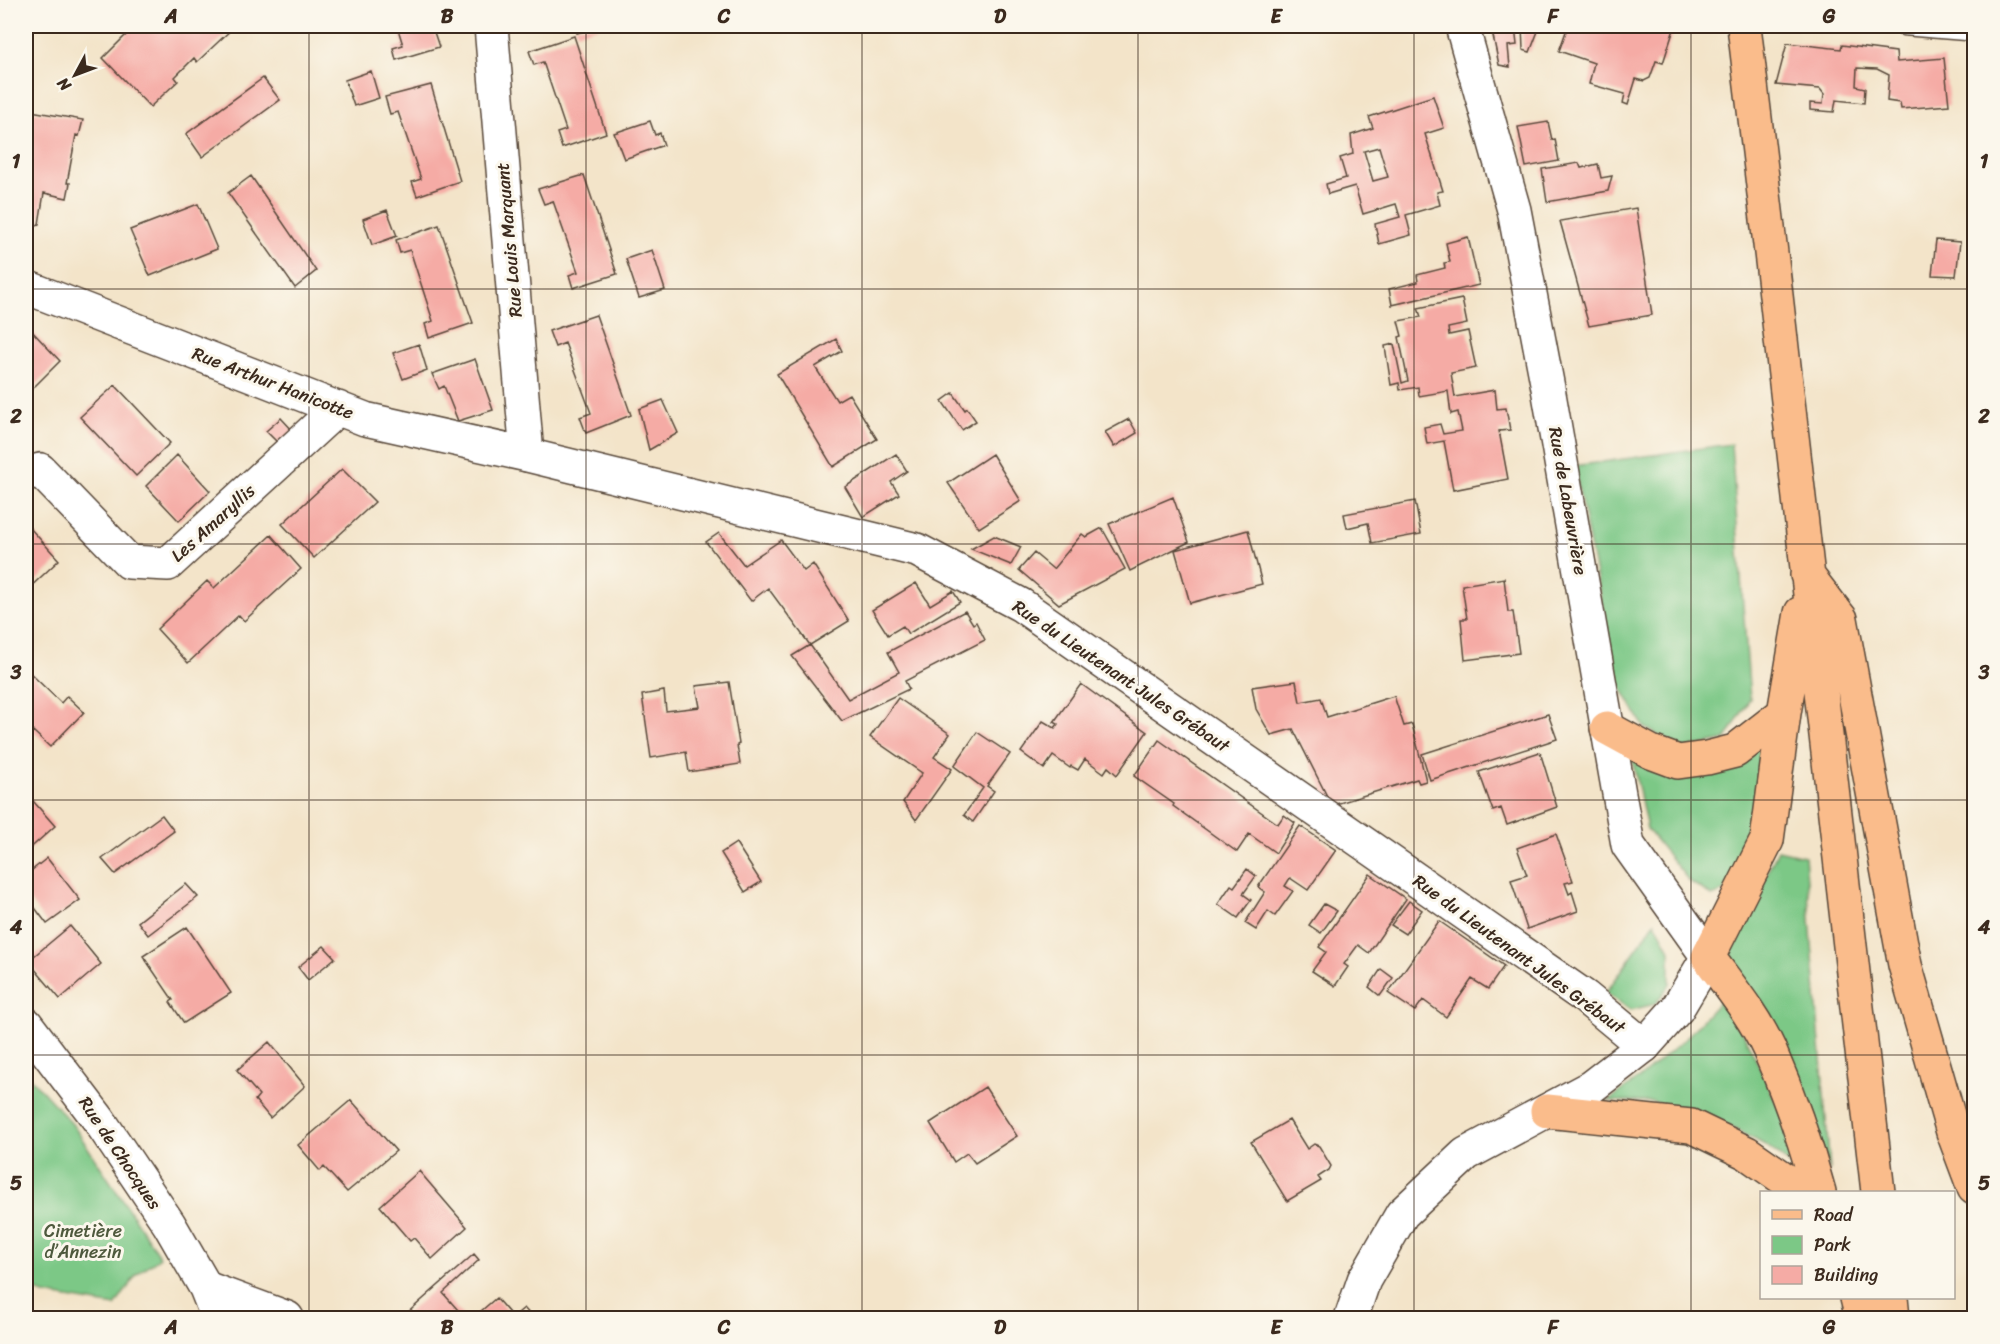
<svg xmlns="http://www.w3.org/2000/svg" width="2000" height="1344" font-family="Sriracha,sans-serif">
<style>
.green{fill:#7cc886;stroke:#5c7952;stroke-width:1.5}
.building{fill:#f5aba5;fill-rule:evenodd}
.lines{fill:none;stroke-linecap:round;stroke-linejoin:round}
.service-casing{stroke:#574638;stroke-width:21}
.minor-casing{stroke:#574638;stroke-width:36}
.tertiary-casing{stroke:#574638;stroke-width:36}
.primary-casing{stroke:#574638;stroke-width:36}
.service{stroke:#fff;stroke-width:18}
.minor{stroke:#fff;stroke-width:33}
.tertiary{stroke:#fff;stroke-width:33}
.primary{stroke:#fabc8b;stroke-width:33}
.grid{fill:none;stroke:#3b2a1e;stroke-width:1.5;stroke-opacity:0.55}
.labels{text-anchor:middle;stroke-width:6;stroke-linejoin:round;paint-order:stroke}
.street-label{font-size:18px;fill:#3b2a1e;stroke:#fbf7ec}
.park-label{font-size:18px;fill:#4e593d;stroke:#fbf7ec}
.neatline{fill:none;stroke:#3b2a1e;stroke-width:2}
.grid-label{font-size:20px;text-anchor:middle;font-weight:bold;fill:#3b2a1e}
</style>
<rect width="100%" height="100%" fill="#fbf7ec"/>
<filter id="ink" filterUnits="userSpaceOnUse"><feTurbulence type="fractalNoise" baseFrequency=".0167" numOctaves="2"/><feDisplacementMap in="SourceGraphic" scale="12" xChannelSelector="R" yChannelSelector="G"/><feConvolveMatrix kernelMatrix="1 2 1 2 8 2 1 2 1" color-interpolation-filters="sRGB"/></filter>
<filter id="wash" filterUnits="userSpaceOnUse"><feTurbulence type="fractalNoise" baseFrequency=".008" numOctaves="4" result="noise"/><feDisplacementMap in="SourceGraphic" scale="24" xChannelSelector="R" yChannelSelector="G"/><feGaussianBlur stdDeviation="1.35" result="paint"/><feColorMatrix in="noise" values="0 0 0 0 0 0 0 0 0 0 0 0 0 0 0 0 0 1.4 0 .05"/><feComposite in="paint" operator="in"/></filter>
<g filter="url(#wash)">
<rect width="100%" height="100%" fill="#f3e4c9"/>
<path class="green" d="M 1731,444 L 1750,699 L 1725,740 L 1682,749 L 1644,727 L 1618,683 L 1574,466 Z
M 1765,749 L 1762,828 L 1735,887 L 1712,896 L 1689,881 L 1647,829 L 1631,752 Z
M 1778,850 L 1805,856 L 1830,1170 L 1792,1071 L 1727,957 Z
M 1655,922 L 1670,950 L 1670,984 L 1655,1004 L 1631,1010 L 1606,993 Z
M 1725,995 L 1781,1112 L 1807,1178 L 1767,1146 L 1721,1122 L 1653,1102 L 1608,1101 L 1642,1076 L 1686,1038 Z
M 26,1073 L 73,1125 L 160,1257 L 137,1274 L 115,1306 L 44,1294 L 26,1288 Z"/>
<g id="blocks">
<path class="building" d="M 125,26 L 235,26 L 197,62 L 194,58 L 175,77 L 178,81 L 150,107 L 103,58 L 128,33 L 122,28 Z
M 397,26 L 432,26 L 439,47 L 396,60 L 393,48 L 403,45 Z
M 575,26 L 601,26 L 577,33 Z
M 1491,26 L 1515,27 L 1517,45 L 1508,46 L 1510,67 L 1499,65 Z
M 1522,26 L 1540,26 L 1530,52 L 1523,50 Z
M 1568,26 L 1675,26 L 1663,63 L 1656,61 L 1650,78 L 1644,81 L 1636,79 L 1628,105 L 1623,103 L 1625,94 L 1589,84 L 1594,63 L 1559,51 Z
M 574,36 L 606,133 L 562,148 L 557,133 L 566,130 L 543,62 L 534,65 L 529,51 Z
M 1787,43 L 1841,49 L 1842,45 L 1896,52 L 1897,62 L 1944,58 L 1949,105 L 1901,109 L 1900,103 L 1887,101 L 1889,75 L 1877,69 L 1857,68 L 1856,86 L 1865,88 L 1864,103 L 1836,100 L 1834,112 L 1810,110 L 1810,103 L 1823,104 L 1824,94 L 1820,89 L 1776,85 Z
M 371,71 L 379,98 L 354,106 L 345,80 Z
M 263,78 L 280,100 L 202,157 L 186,134 Z
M 431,85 L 460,181 L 417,196 L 412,182 L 421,179 L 398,112 L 390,114 L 385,97 Z
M 1433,96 L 1444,128 L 1425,134 L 1443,191 L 1437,192 L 1440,205 L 1406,215 L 1411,235 L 1379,244 L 1375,224 L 1400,217 L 1396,204 L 1363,214 L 1355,186 L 1328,194 L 1326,184 L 1346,178 L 1340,158 L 1353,154 L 1351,135 L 1373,128 L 1369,117 ZM 1379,147 L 1388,177 L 1373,181 L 1364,151 Z
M 31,111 L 83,120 L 79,136 L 76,135 L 67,183 L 70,183 L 67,198 L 44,193 L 39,224 L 31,228 L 26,227 L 26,140 Z
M 650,121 L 655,135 L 660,133 L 664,145 L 624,159 L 614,133 Z
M 1548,122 L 1552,140 L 1555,139 L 1559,161 L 1526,167 L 1518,127 Z
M 1579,163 L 1581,168 L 1598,164 L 1601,178 L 1612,176 L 1608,191 L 1547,202 L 1542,169 Z
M 584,175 L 617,274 L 573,288 L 569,275 L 578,272 L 553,201 L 544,204 L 538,189 Z
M 251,176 L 316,271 L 295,288 L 228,193 Z
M 198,204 L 217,249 L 150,276 L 130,230 Z
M 1636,208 L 1652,315 L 1589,326 L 1560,221 Z
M 387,210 L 397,236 L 372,245 L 363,219 Z
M 439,225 L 473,323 L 429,338 L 425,324 L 433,321 L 410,250 L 400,253 L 396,240 Z
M 1468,237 L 1479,285 L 1392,305 L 1389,289 L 1418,282 L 1417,275 L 1445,268 L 1444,263 L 1450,262 L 1446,243 Z
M 1936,240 L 1960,242 L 1956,276 L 1932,275 Z
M 652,250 L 665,290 L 639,298 L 626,259 Z
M 1462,299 L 1467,324 L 1448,328 L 1449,335 L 1468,331 L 1476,368 L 1451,373 L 1455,397 L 1495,390 L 1497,409 L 1506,408 L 1510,430 L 1499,431 L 1508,479 L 1453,490 L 1444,441 L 1427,444 L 1424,427 L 1440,424 L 1443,434 L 1462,431 L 1458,412 L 1451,414 L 1448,391 L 1419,396 L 1418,387 L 1400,390 L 1399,383 L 1391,385 L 1385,346 L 1394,344 L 1402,383 L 1408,381 L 1399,337 L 1402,336 L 1398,321 L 1421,317 L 1418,308 Z
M 596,315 L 631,415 L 586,433 L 580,417 L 591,413 L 565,343 L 555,347 L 549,331 Z
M 29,328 L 60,361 L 26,395 L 26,331 Z
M 836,339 L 842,351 L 815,367 L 837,401 L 849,394 L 877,439 L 833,467 L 777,374 Z
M 419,344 L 427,370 L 403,379 L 393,353 Z
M 475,359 L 493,410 L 458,421 L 444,386 L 439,389 L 432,374 Z
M 115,385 L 170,443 L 136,476 L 80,417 Z
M 953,393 L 965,410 L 967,408 L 976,421 L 962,430 L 942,401 Z
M 663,400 L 678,433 L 649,450 L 639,409 Z
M 281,418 L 294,432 L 280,445 L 266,431 Z
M 1129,419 L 1137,433 L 1114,447 L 1105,432 Z
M 896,454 L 907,471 L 891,482 L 899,494 L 863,517 L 845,487 Z
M 992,454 L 1021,501 L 979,528 L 948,483 Z
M 177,455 L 210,491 L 179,521 L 146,486 Z
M 342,469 L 375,502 L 314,558 L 282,524 Z
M 1173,497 L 1189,542 L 1130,571 L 1109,524 Z
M 1415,501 L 1421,534 L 1372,543 L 1368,523 L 1347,528 L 1344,514 Z
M 29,527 L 59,560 L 26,591 L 26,531 Z
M 1102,528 L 1125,569 L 1059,604 L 1019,570 L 1034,553 L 1053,569 L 1082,534 L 1086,537 Z
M 1248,530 L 1262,584 L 1190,603 L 1175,550 Z
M 719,533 L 744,565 L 781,540 L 804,571 L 813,564 L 849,621 L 810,645 L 848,699 L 899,672 L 888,652 L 965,611 L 973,624 L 976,622 L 985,640 L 905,681 L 909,689 L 842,721 L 792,656 L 810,645 L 768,588 L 751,601 L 706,542 Z
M 271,535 L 301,569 L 244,621 L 239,615 L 188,663 L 157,629 L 207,581 L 214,588 Z
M 994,536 L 1021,547 L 1011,565 L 971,549 Z
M 1504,578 L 1508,612 L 1513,612 L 1519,653 L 1465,660 L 1461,619 L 1467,619 L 1462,585 Z
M 916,583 L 930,605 L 953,591 L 960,602 L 908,634 L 903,626 L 888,635 L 872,610 Z
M 26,669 L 61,703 L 67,696 L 84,712 L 50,747 L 33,731 L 26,739 Z
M 1296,681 L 1300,702 L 1321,698 L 1327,717 L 1394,696 L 1404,726 L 1412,724 L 1426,781 L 1419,783 L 1417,779 L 1333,805 L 1331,804 L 1293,729 L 1271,735 L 1256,709 L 1252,687 Z
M 729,682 L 739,744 L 737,745 L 740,764 L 689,772 L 686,752 L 651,758 L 642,695 L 664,691 L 666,711 L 700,707 L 696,686 Z
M 1081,684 L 1147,732 L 1117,775 L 1108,767 L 1104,773 L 1085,759 L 1078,770 L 1071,766 L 1070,768 L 1053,756 L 1044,769 L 1021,752 L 1043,721 L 1055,728 L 1058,724 L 1054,722 Z
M 898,698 L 950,734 L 934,757 L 952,769 L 916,820 L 903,802 L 922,773 L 870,737 Z
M 1548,714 L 1557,739 L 1430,780 L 1422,754 Z
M 977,732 L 1010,754 L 987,786 L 994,791 L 973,822 L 964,815 L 983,788 L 954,766 Z
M 1159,740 L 1278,824 L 1284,815 L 1295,823 L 1276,853 L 1249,834 L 1237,852 L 1173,806 L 1174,804 L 1134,776 Z
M 1540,752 L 1557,807 L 1507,825 L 1501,808 L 1493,811 L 1479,772 Z
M 26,793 L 55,826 L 26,852 Z
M 162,815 L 174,831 L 115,874 L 102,859 Z
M 1300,826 L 1336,850 L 1308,890 L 1290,878 L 1285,886 L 1293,891 L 1275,916 L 1268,911 L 1256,930 L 1245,923 L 1265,892 L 1258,887 Z
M 1556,834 L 1573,881 L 1565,883 L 1569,894 L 1572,892 L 1578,911 L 1527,929 L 1511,880 L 1527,875 L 1517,848 Z
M 736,843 L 761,882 L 745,892 L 721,853 Z
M 47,858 L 80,900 L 47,924 L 26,896 L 26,875 Z
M 1247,869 L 1256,876 L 1243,894 L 1251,900 L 1238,918 L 1218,904 L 1231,885 L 1234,887 Z
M 1370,874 L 1406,899 L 1369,953 L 1358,945 L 1344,964 L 1348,967 L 1335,986 L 1312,971 L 1326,952 L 1319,947 Z
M 186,884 L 198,897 L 148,935 L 138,922 Z
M 1409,901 L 1422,910 L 1405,934 L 1391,925 Z
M 1324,904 L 1337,911 L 1321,933 L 1309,925 Z
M 1439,921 L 1504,966 L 1488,989 L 1472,979 L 1446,1017 L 1423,1000 L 1415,1011 L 1388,993 Z
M 70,926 L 101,964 L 60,999 L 28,961 Z
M 187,927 L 231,993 L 184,1023 L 170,1002 L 173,1000 L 143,956 Z
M 324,946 L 335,958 L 308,980 L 298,967 Z
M 1381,969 L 1393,978 L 1380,996 L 1369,987 Z
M 269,1042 L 305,1086 L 270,1118 L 255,1100 L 259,1095 L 237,1070 Z
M 985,1087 L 1017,1136 L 975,1163 L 967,1153 L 954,1162 L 930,1123 Z
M 351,1100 L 396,1151 L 347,1192 L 324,1167 L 320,1171 L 298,1145 Z
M 1289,1120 L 1307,1149 L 1314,1144 L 1319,1146 L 1331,1166 L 1329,1170 L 1318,1177 L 1321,1181 L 1287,1201 L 1251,1142 Z
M 419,1171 L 467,1227 L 432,1259 L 414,1238 L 410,1241 L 380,1206 Z
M 474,1254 L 479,1260 L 443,1293 L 465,1318 L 408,1318 L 405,1315 Z
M 496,1298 L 509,1313 L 503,1318 L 473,1318 Z
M 524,1308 L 533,1318 L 512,1318 Z"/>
</g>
</g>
<g filter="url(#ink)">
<use href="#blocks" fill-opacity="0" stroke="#574638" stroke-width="1.5"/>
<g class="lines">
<defs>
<path id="service" d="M 1903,26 L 1965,31 L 1971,26"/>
<path id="minor" d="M 491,26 L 527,455
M 26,287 L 365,419 L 527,455 L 917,550 L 1021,605 L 1585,997 L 1644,1046
M 26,474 L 40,470 L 129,562 L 168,564 L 338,408
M 26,1024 L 99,1120 L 169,1224 L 206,1288 L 218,1318
M 206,1288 L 287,1318"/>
<path id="tertiary" d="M 1351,1318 L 1364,1280 L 1402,1214 L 1466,1154 L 1591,1087 L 1644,1046 L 1677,1009 L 1708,957 L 1628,845 L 1548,388 L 1514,210 L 1462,26"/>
<path id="primary" d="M 1744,26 L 1774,278 L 1878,1192
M 1807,575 L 1841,619 L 1905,965 L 1953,1132 L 1974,1188
M 1801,613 L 1784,713 L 1767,840 L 1708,957 C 1730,987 1754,1016 1769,1049 C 1789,1095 1806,1144 1819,1192
M 1607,728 L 1651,752 L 1678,762 L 1707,758 L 1735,751 L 1784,713
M 1547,1111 L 1691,1126 L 1747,1153 L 1803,1192
M 1857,1298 L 1862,1318
M 1891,1298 L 1893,1318"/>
</defs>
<use href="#service" class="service-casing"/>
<use href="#minor" class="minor-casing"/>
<use href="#tertiary" class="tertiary-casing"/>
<use href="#primary" class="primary-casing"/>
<use href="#service" class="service"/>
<use href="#minor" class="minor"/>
<use href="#tertiary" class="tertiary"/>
<use href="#primary" class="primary"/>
</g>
</g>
<path class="grid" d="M 309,26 L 309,1318M 586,26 L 586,1318M 862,26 L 862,1318M 1138,26 L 1138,1318M 1414,26 L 1414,1318M 1691,26 L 1691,1318M 26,289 L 1974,289M 26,544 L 1974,544M 26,800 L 1974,800M 26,1055 L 1974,1055"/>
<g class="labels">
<g class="street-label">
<text transform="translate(509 240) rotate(-95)" y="6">Rue Louis Marquant</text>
<text transform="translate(273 383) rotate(21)" y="6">Rue Arthur Hanicotte</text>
<text transform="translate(1568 501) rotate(80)" y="6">Rue de Labeuvrière</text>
<text transform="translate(213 523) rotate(-42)" y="6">Les Amaryllis</text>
<text transform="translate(1121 676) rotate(34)" y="6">Rue du Lieutenant Jules Grébaut</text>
<text transform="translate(1519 954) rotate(36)" y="6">Rue du Lieutenant Jules Grébaut</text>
<text transform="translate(120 1153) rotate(56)" y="6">Rue de Chocques</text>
</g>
<g class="park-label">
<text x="83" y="1237">Cimetière<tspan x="83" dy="21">d’Annezin</tspan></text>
</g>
</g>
<rect width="2000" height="1344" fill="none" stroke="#fbf7ec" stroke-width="66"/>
<rect x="1760" y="1191" width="195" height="108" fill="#fbf7ec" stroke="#aea59a" stroke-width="1.5"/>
<rect x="1772" y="1210" width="30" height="9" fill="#fabc8b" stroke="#aea59a" stroke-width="1.5"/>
<text x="1814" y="1221" font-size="18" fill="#3b2a1e">Road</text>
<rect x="1772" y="1236" width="30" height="18" fill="#7cc886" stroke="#aea59a" stroke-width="1.5"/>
<text x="1814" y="1251" font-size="18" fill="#3b2a1e">Park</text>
<rect x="1772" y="1266" width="30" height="18" fill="#f5aba5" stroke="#aea59a" stroke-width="1.5"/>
<text x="1814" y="1281" font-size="18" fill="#3b2a1e">Building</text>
<g transform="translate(75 75) rotate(229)" stroke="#fbf7ec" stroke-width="4.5" paint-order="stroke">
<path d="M0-4.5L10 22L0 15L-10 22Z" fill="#3b2a1e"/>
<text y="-9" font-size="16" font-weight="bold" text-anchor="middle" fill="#3b2a1e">N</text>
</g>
<rect x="33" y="33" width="1934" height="1278" class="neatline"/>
<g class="grid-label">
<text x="171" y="23">A</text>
<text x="447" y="23">B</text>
<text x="724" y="23">C</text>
<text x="1000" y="23">D</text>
<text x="1276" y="23">E</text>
<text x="1553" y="23">F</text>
<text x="1829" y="23">G</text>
<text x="16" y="168">1</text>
<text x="1984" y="168">1</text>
<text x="16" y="423">2</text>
<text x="1984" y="423">2</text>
<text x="16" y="679">3</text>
<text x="1984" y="679">3</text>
<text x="16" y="934">4</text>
<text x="1984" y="934">4</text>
<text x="16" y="1190">5</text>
<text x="1984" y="1190">5</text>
<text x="171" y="1334">A</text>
<text x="447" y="1334">B</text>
<text x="724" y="1334">C</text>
<text x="1000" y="1334">D</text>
<text x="1276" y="1334">E</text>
<text x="1553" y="1334">F</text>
<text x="1829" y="1334">G</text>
</g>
</svg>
